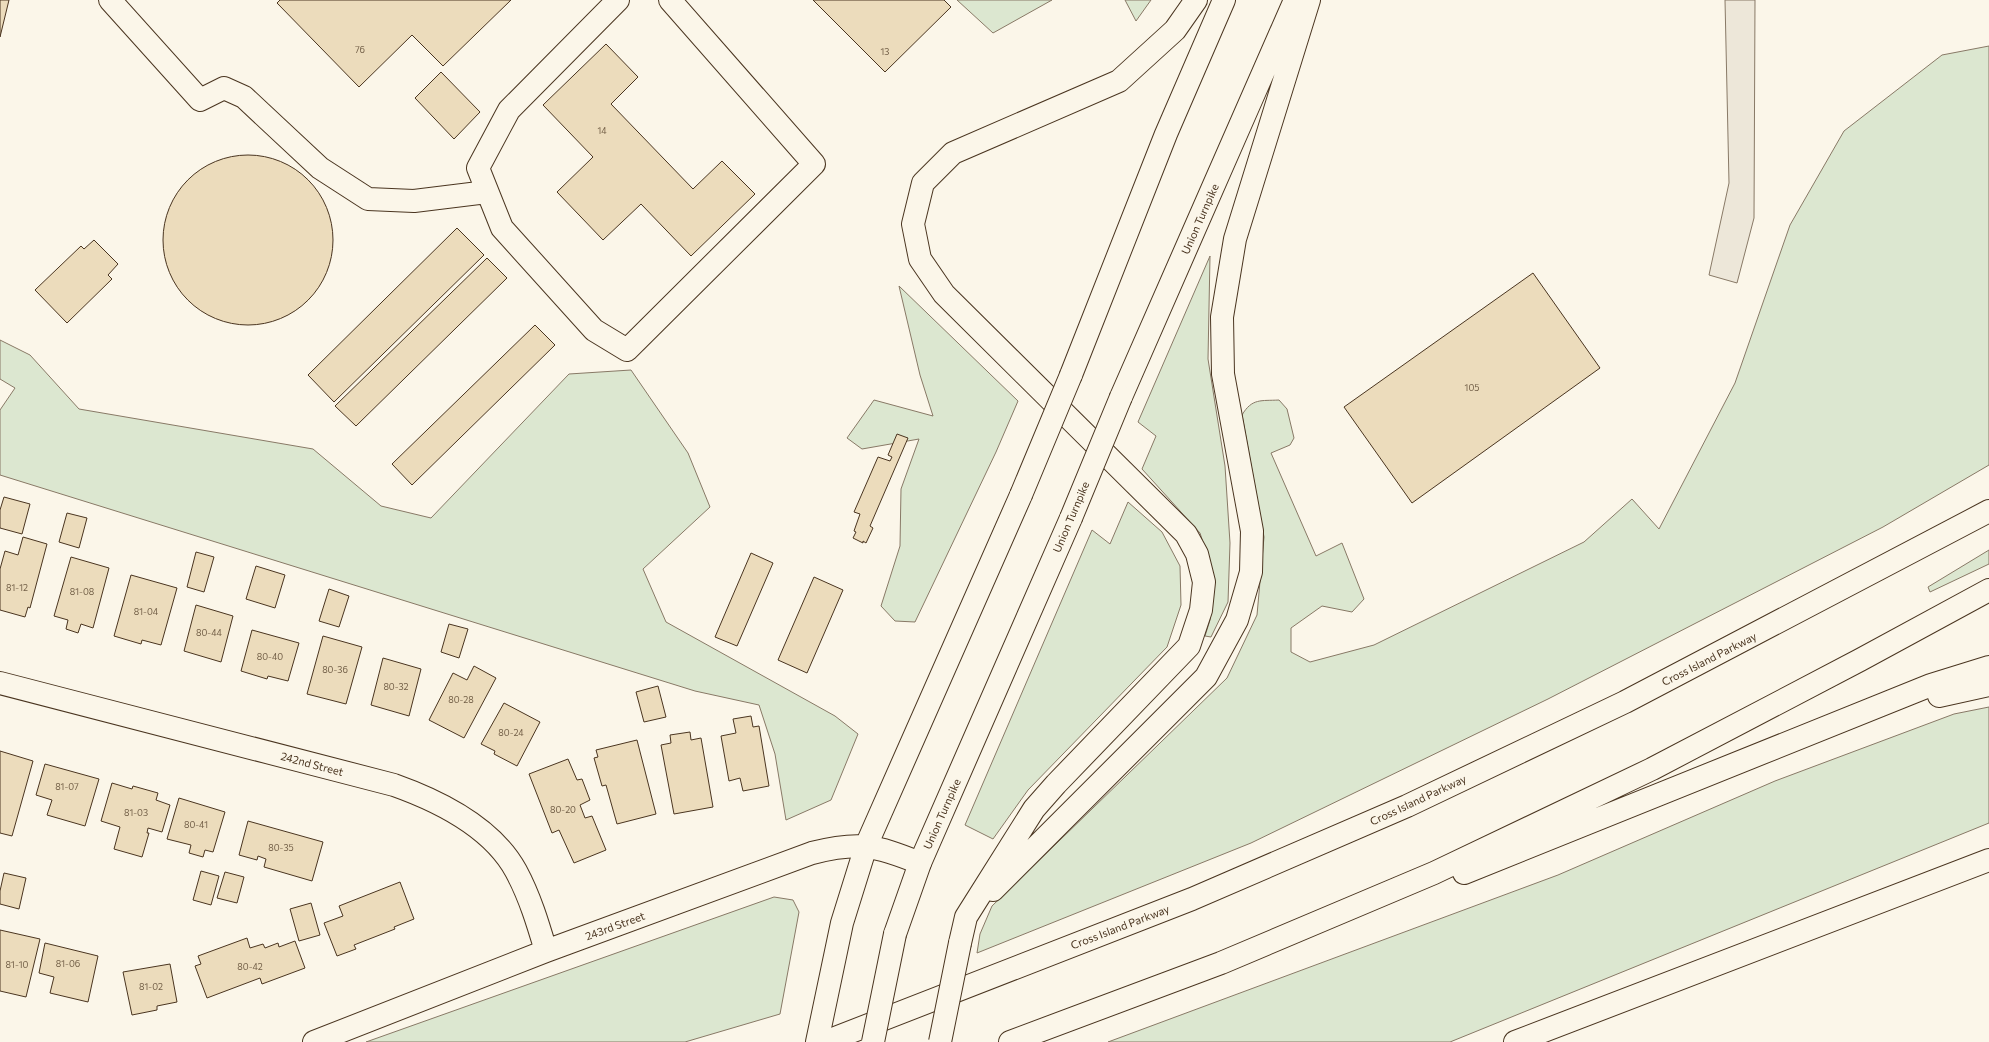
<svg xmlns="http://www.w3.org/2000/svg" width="1989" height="1042" font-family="Commissioner,sans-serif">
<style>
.green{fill:#dce7d0;stroke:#887966}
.parking{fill:#ede7d9;stroke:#887966}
.building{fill:#ecdcbc;stroke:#4a3520}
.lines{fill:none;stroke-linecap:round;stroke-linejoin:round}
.minor-casing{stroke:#4a3520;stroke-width:24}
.major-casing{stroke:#4a3520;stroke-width:24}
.highway-casing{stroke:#4a3520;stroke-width:24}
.minor{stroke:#fbf6e9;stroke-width:22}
.major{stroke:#fbf6e9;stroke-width:22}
.highway{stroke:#fbf6e9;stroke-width:22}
.major-bridge-casing{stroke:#4a3520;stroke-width:24;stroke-linecap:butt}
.major-bridge{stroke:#fbf6e9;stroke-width:22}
.labels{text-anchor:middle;stroke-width:3;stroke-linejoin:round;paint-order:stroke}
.number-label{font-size:9px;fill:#725f47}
.street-label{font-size:11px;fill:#4a3520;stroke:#fbf6e9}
</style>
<rect width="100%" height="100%" fill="#fbf6e9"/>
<path class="green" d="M 957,0 L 1052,0 L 993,33 Z
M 1125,0 L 1151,0 L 1136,21 Z
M 1989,46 L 1989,465 L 1883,527 L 1548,699 L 1251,843 L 977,953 L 980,934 L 992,906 L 1227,678 L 1257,615 L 1264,537 L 1242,415 C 1252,398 1261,401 1279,400 L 1287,409 L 1294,438 L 1290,445 L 1271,453 L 1316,556 L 1342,543 L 1364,599 L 1352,612 L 1322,606 L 1291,628 L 1291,652 L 1310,662 L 1374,645 L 1584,542 L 1632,499 L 1659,529 L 1735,383 L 1790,225 L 1844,131 L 1942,55 Z
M 1210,256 L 1208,359 L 1225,466 L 1230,543 L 1228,602 L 1211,637 L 1205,636 L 1210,620 L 1214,577 L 1200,533 L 1142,469 L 1156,436 L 1138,422 Z
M 899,286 L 1018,401 L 996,452 L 915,622 L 895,621 L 881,606 L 900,546 L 901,489 L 919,439 L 862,449 L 847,438 L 874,400 L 933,416 L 920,375 Z
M 0,340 L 30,355 L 79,409 L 313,449 L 381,506 L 431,518 L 569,374 L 631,370 L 688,453 L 710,507 L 643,569 L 666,622 L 835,716 L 858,734 L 831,800 L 786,820 L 775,754 L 759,705 L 695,691 L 0,475 L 0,410 L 15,388 L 0,379 Z
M 1128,502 L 1162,532 L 1180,566 L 1181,605 L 1167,647 L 1028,790 L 993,839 L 965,825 L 1092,530 L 1110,544 Z
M 1989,550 L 1989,564 L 1930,592 L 1928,587 Z
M 1989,707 L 1989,823 L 1450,1042 L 1108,1042 L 1558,875 L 1775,781 L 1954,714 Z
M 774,897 L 793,900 L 799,912 L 780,1014 L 685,1042 L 366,1042 Z"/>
<path class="parking" d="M 1725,0 L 1755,0 L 1754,218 L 1737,283 L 1709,275 L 1729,183 Z"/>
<path class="building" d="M 0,0 L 9,0 L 0,37 Z
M 280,0 L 511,0 L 443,66 L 412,35 L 359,87 L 277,3 Z
M 813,0 L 944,0 L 951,7 L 885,72 Z
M 606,44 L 638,77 L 611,104 L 693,189 L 722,161 L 755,194 L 691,256 L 641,204 L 603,240 L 557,192 L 593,157 L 543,105 Z
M 441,72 L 480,112 L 454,139 L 415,98 Z
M163 240a85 85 0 1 1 170 0a85 85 0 1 1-170 0Z
M 457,228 L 484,255 L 334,402 L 308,375 Z
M 94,240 L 118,264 L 108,275 L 112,279 L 67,323 L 35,290 L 81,246 L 84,249 Z
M 487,258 L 507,278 L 356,426 L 335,406 Z
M 1533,273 L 1600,368 L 1412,503 L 1344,407 Z
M 535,325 L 555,345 L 412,485 L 392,464 Z
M 897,434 L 908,438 L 870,526 L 873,528 L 866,543 L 863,541 L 863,543 L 853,538 L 856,532 L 854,531 L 860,514 L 854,512 L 878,457 L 890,461 L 892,457 L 888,455 Z
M 4,497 L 30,504 L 22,534 L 0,528 L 0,510 Z
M 67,513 L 87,518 L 79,548 L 59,542 Z
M 23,537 L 47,544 L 30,608 L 28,607 L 25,617 L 0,610 L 0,569 L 5,551 L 18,555 Z
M 196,552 L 214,557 L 204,592 L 187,587 Z
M 751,553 L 773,563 L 737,646 L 715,637 Z
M 71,557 L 109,568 L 93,628 L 81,624 L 78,633 L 66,629 L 68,620 L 54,616 Z
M 256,566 L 285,575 L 275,608 L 246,599 Z
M 131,575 L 177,588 L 161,645 L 142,640 L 141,644 L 114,636 Z
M 814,577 L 843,590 L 807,673 L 778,660 Z
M 329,589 L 349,596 L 339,627 L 319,621 Z
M 196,605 L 233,616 L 221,662 L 184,651 Z
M 449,624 L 468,629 L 459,658 L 441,652 Z
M 252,630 L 299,643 L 288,681 L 268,676 L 267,679 L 241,671 Z
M 323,636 L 362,647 L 346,704 L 307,694 Z
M 383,658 L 421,669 L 409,716 L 371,705 Z
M 474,666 L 496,678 L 464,738 L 429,720 L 453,673 L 467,680 Z
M 658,686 L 666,717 L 644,722 L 636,692 Z
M 504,703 L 540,722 L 517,766 L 494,754 L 495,751 L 481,744 Z
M 751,716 L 753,727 L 759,726 L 769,786 L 743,791 L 740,778 L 729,781 L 721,736 L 736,733 L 733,719 Z
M 690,732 L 691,740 L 701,738 L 713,807 L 674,814 L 661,745 L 671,743 L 670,735 Z
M 637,740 L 656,814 L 617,824 L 606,785 L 602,786 L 594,758 L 598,757 L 596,750 Z
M 0,751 L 33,761 L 12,836 L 0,833 Z
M 568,759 L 577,780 L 582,779 L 590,800 L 580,805 L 585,818 L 592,816 L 606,850 L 574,863 L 559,830 L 552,833 L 529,774 Z
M 45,764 L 99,779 L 85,826 L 47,815 L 52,800 L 36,795 Z
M 112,783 L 132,789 L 133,786 L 158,793 L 156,800 L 170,805 L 162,832 L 148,828 L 147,833 L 149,833 L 142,857 L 114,849 L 120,827 L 101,821 Z
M 179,798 L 225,812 L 213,852 L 205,850 L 203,857 L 189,853 L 191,845 L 167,839 Z
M 248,821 L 323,842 L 312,881 L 264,867 L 266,859 L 258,856 L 257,860 L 239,855 Z
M 201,871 L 219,876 L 211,905 L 193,900 Z
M 225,872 L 244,877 L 237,903 L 217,898 Z
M 4,873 L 26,878 L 19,909 L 0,904 L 0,891 Z
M 400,882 L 414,919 L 394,927 L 395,929 L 354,945 L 356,949 L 337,956 L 324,923 L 343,916 L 339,906 Z
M 311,903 L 320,935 L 299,941 L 290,909 Z
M 0,930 L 40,939 L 26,997 L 0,991 Z
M 247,938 L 250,948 L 263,944 L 265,948 L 278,943 L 279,947 L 295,941 L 305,968 L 262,984 L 260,978 L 207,998 L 195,966 L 201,964 L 198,956 Z
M 45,943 L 98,956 L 88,1002 L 50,993 L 54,977 L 39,973 Z
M 170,964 L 177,1002 L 157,1006 L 157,1010 L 132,1015 L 123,972 Z"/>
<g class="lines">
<defs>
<path id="minor" d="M 110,0 L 200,100 L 224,88 L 244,97 L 320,168 L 368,199 L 414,201 L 487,192
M 618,0 L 509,110 L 478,168 L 502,228 L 594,330 L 627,350 L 814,164 L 670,0
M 0,683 L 394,785 C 439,801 492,827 516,871 C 530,897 538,924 546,951
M 314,1042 L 546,951 L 812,853 C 859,841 875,845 920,863
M 1515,1042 L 1989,860"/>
<path id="major" d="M 1071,375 L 1166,134 L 1224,0
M 1121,397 L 1295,0
M 993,890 L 1206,677 L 1237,620 L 1251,572 L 1252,531 L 1223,374 L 1222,317 L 1235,239 L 1309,0
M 895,934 L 920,863 L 1071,518
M 960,943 L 966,917 L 1034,809 L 1056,784 L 1189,646 L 1201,610 L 1204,582 L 1197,554 L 1186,534 L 944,294 L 920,259 L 913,224 L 923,183 L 953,153 L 1119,81 L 1175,30 L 1196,0
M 817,1042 L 842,923 L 866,846 L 1021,495"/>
<path id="highway" d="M 1939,696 L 1989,685
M 1464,873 L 1931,685 L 1989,667
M 825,1042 L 1192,899 L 1407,806 L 1625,702 L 1989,511
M 1010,1042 L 1221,963 L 1434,873 L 1652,769 L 1860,660 L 1989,590"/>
</defs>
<use href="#minor" class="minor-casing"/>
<use href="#major" class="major-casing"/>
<use href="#highway" class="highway-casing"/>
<use href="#minor" class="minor"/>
<use href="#major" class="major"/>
<use href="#highway" class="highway"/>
<defs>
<path id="major-bridge" d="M 1021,495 L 1071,375
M 1071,518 L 1121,397
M 873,1042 L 895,934
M 940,1042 L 960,943"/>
</defs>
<use href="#major-bridge" class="major-bridge-casing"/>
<use href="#major-bridge" class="major-bridge"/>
</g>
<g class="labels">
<g class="number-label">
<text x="360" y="53">76</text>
<text x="885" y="55">13</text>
<text x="602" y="134">14</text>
<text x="1472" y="391">105</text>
<text x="17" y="591">81-12</text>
<text x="82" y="595">81-08</text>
<text x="146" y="615">81-04</text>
<text x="209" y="636">80-44</text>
<text x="270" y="660">80-40</text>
<text x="335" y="673">80-36</text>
<text x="396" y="690">80-32</text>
<text x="461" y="703">80-28</text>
<text x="511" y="736">80-24</text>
<text x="67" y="790">81-07</text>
<text x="563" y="813">80-20</text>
<text x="136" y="816">81-03</text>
<text x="196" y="828">80-41</text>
<text x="281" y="851">80-35</text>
<text x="68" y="967">81-06</text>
<text x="17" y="968">81-10</text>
<text x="250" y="970">80-42</text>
<text x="151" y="990">81-02</text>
</g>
<g class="street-label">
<text transform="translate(1200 219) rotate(-66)" y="4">Union Turnpike</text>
<text transform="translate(1071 517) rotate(-67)" y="4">Union Turnpike</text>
<text transform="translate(1709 659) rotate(-27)" y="4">Cross Island Parkway</text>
<text transform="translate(312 764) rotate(15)" y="4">242nd Street</text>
<text transform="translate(1418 800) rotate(-25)" y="4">Cross Island Parkway</text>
<text transform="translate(942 814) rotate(-66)" y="4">Union Turnpike</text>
<text transform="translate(615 926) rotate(-20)" y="4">243rd Street</text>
<text transform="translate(1120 927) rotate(-21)" y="4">Cross Island Parkway</text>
</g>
</g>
</svg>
